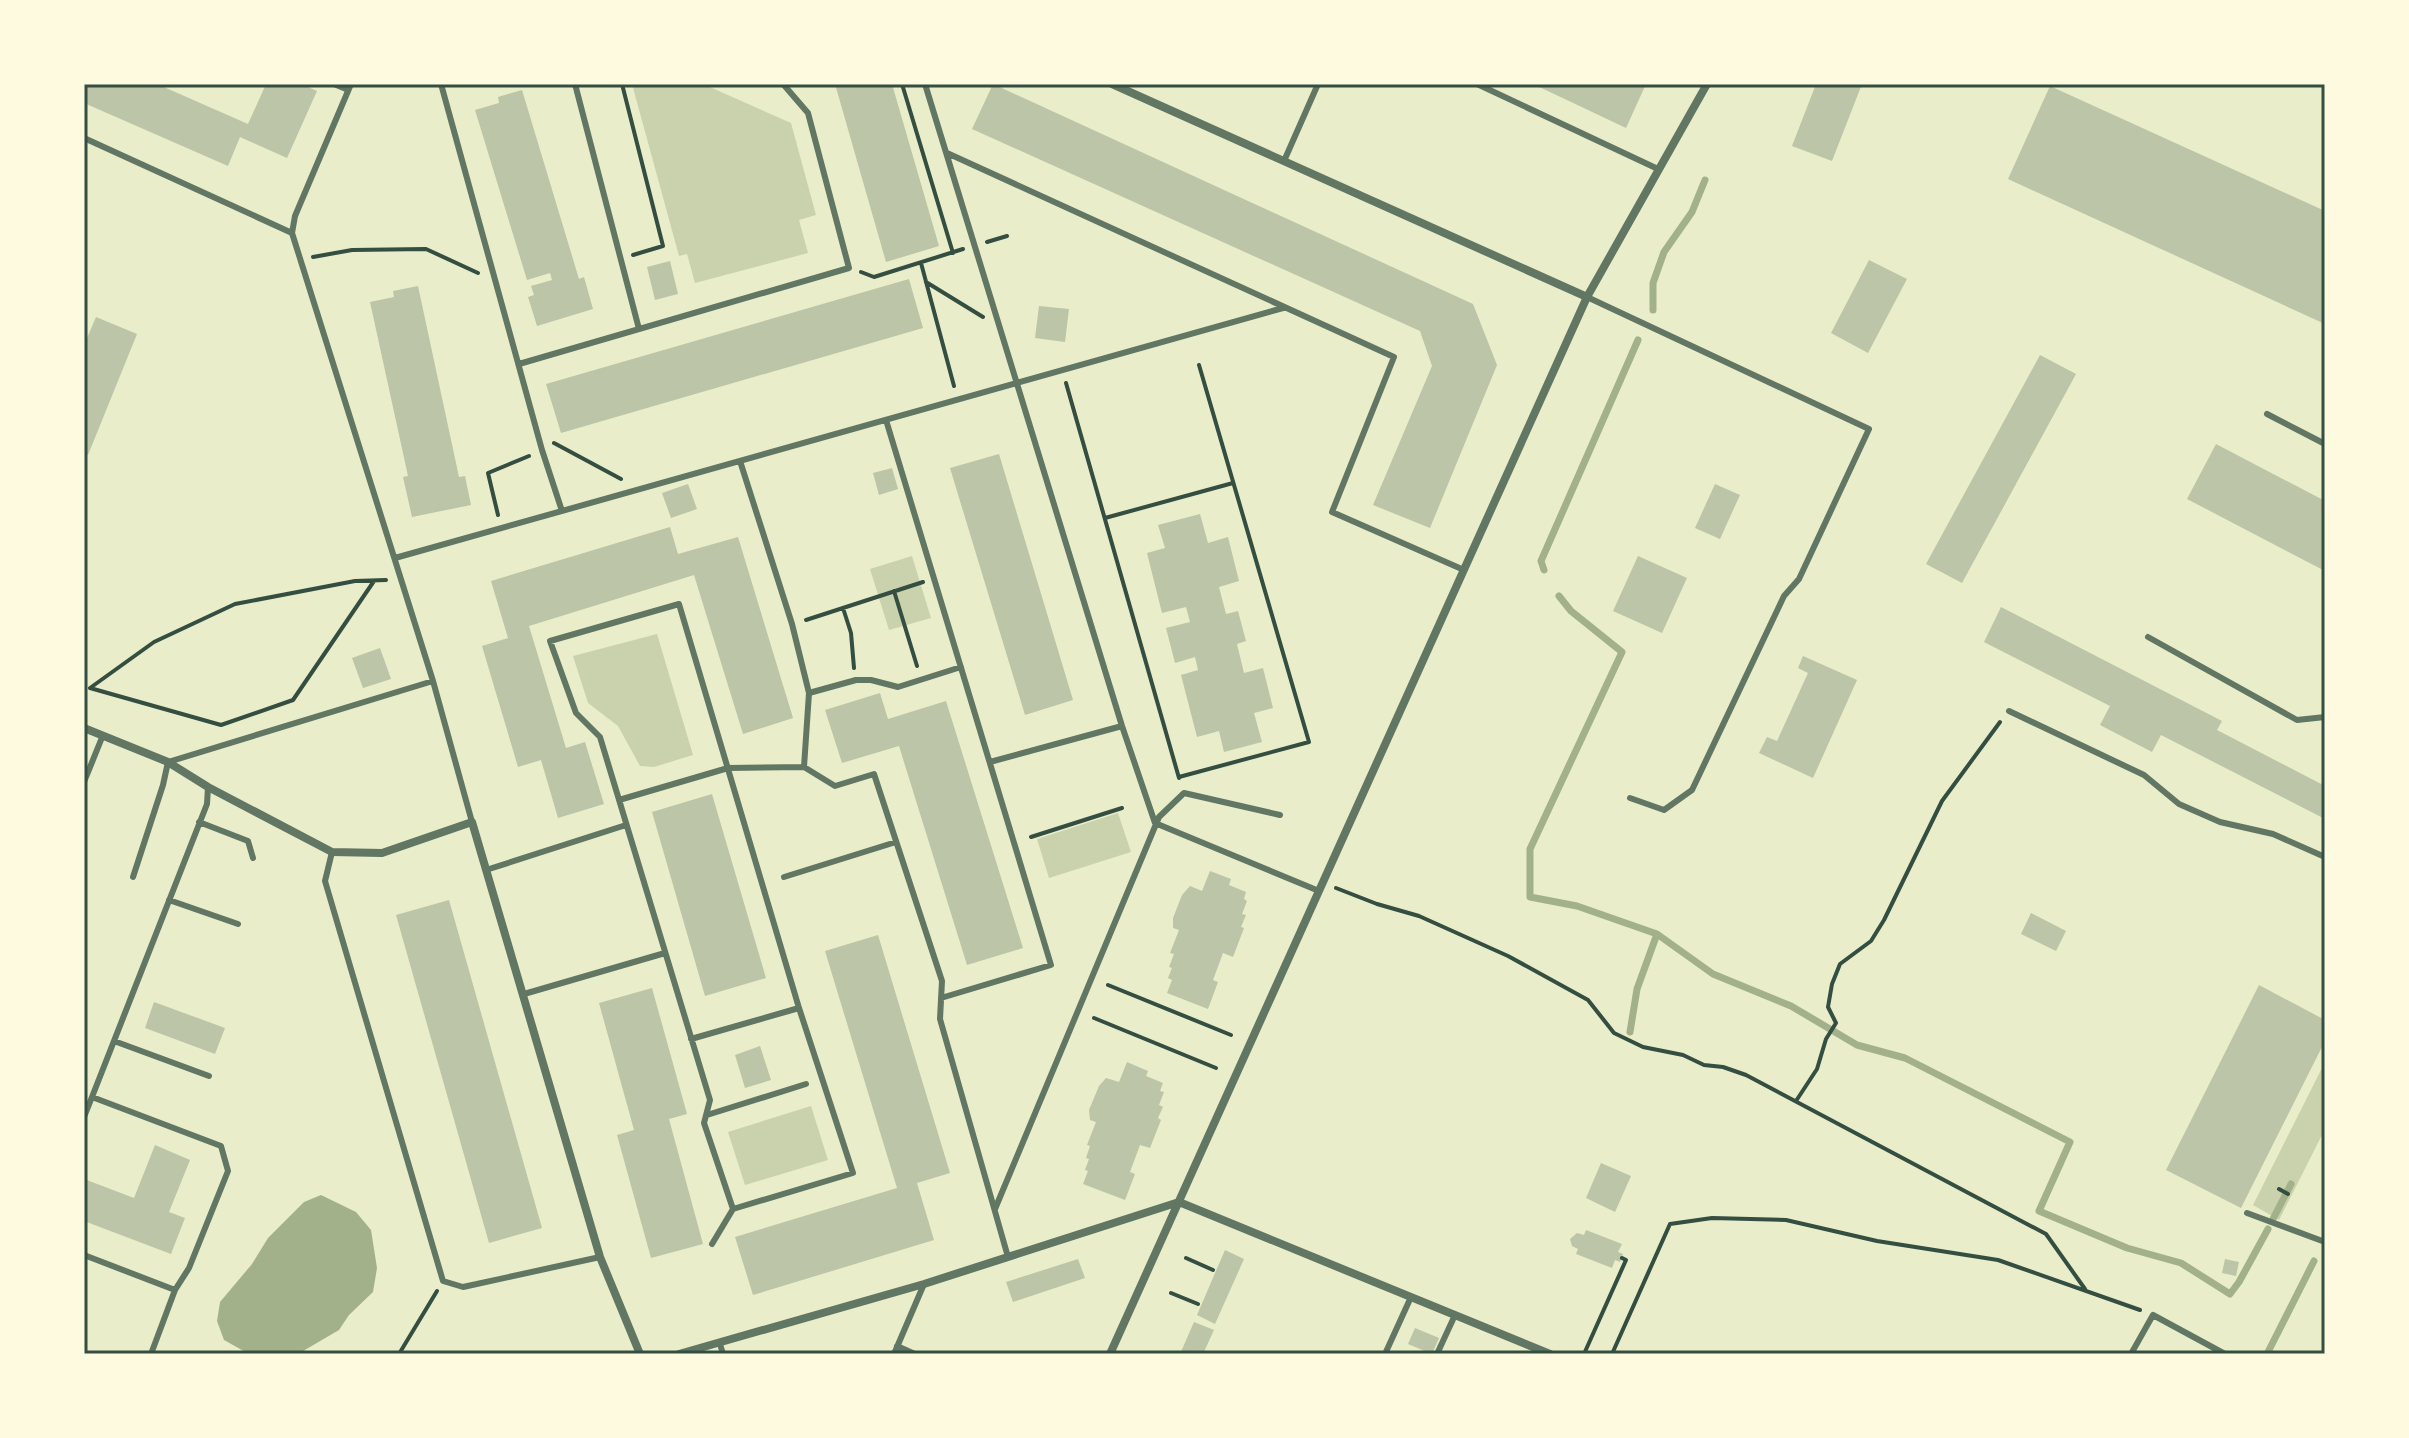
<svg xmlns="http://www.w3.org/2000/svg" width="2409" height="1438" font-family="Manrope,sans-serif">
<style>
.green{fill:#cad2ad}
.water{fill:#a3b18a}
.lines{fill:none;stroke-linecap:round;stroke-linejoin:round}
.stream{stroke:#a3b18a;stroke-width:7}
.building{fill:#bcc5a7}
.path{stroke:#344e41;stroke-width:4}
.service{stroke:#617663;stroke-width:6}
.minor{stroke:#617663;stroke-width:8}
.neatline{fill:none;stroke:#344e41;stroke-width:3}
</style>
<rect width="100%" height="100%" fill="#e9edc9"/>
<path class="green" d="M 632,84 L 703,84 L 791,123 L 816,215 L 799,220 L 808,253 L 695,283 L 687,254 L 679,256 Z
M 912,556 L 931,618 L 889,630 L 870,569 Z
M 657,634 L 693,755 L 654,767 L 640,766 L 618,726 L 588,703 L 573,656 Z
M 1118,813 L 1131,852 L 1049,878 L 1037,839 Z
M 2325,1062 L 2325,1129 L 2279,1220 L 2253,1205 Z
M 811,1106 L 828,1160 L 745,1185 L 728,1132 Z"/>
<path class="water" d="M 321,1195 L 356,1212 L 371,1230 L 377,1268 L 373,1292 L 349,1315 L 339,1330 L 298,1354 L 249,1354 L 224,1340 L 217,1321 L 220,1302 L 252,1264 L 268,1238 L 304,1202 Z"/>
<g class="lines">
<path class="stream" d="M 1653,310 L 1653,283 L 1664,252 L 1692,212 L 1705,180
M 1544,570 L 1541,561 L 1638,340
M 1559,596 L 1571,611 L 1622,652 L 1530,849 L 1530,897 L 1577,906 L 1657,934 L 1713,974 L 1791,1006 L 1857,1045 L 1905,1058 L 2070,1142 L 2039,1211 L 2127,1248 L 2181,1263 L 2230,1294 L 2239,1282 L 2268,1229
M 1630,1032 L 1637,989 L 1657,934
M 2273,1219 L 2291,1184
M 2267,1354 L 2314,1261"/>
</g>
<path class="building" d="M 84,84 L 157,84 L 248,124 L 266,84 L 301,84 L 317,91 L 287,158 L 240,137 L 228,166 L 84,103 Z
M 835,84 L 892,84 L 939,246 L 886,262 Z
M 993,84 L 1473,304 L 1497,365 L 1430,528 L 1373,505 L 1432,366 L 1420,331 L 972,129 Z
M 1533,84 L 1646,84 L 1626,128 Z
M 1816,84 L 1862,84 L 1832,161 L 1792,146 Z
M 2050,86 L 2325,211 L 2325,324 L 2008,179 Z
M 522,90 L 579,279 L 584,277 L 593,309 L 537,326 L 528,297 L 534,295 L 531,286 L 552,280 L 550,273 L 527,280 L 475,110 L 499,103 L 498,97 Z
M 1869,260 L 1907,279 L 1868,353 L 1831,333 Z
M 670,261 L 678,294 L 655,300 L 647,267 Z
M 909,279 L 923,328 L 561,433 L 546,384 Z
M 418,286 L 459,477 L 465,476 L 471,505 L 412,517 L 403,477 L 408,476 L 370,302 L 394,297 L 393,291 Z
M 1039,306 L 1069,309 L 1065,342 L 1035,338 Z
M 96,317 L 137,334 L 88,455 L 84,454 L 84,345 Z
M 2040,355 L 2076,374 L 1962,583 L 1926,564 Z
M 2216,444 L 2325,501 L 2325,571 L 2187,499 Z
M 999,454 L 1073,700 L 1025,715 L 950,468 Z
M 892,468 L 898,489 L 879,495 L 873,473 Z
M 688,484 L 697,509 L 671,518 L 662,493 Z
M 1715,484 L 1740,495 L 1720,539 L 1695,528 Z
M 1200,514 L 1208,543 L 1228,537 L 1239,581 L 1219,587 L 1226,614 L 1238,611 L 1246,641 L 1237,644 L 1244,673 L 1263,668 L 1273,708 L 1254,713 L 1262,742 L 1224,752 L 1219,731 L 1197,737 L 1181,675 L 1198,670 L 1195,657 L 1175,663 L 1166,628 L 1190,622 L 1186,607 L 1162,613 L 1147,553 L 1165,548 L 1158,525 Z
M 670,527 L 678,554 L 738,537 L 793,718 L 743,734 L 694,575 L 529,626 L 566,748 L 585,742 L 604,804 L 558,818 L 541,760 L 518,767 L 482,646 L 508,638 L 491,581 Z
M 1638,556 L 1687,578 L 1662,633 L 1613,611 Z
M 2001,607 L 2222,721 L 2217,730 L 2325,786 L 2325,819 L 2161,735 L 2152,752 L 2100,725 L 2110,706 L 1984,642 Z
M 380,648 L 391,679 L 363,688 L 352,658 Z
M 1803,656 L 1857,680 L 1813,778 L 1759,753 L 1767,737 L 1777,741 L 1808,673 L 1798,668 Z
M 880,693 L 888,719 L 946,701 L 1023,948 L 967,965 L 899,746 L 842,763 L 825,710 Z
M 712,794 L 766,978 L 705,996 L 652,812 Z
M 1210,871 L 1231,879 L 1229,885 L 1246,892 L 1244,899 L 1247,901 L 1242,914 L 1246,915 L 1241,927 L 1244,928 L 1233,957 L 1223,953 L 1213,980 L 1218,982 L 1208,1009 L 1167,993 L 1172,980 L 1168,978 L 1172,968 L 1169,967 L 1174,954 L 1170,953 L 1179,930 L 1173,928 L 1173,918 L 1182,895 L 1190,886 L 1202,891 Z
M 449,900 L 542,1228 L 489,1243 L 396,915 Z
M 2031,913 L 2066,931 L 2056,951 L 2021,934 Z
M 878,935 L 950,1173 L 917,1183 L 934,1240 L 753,1295 L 735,1237 L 897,1188 L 825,951 Z
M 2259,985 L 2325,1020 L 2325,1041 L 2241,1208 L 2166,1170 Z
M 652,988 L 687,1114 L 669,1119 L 703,1244 L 651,1258 L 617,1135 L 634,1130 L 599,1003 Z
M 154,1002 L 225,1028 L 215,1054 L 145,1028 Z
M 760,1046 L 771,1080 L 745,1088 L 735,1055 Z
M 1127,1062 L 1148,1071 L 1146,1076 L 1163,1083 L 1160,1091 L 1164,1092 L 1159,1105 L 1163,1107 L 1158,1118 L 1161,1120 L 1150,1148 L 1140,1145 L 1130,1172 L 1135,1174 L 1125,1200 L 1083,1184 L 1088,1171 L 1085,1170 L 1089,1159 L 1086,1158 L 1090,1146 L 1087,1145 L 1096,1122 L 1090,1120 L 1089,1110 L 1099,1086 L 1106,1078 L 1119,1082 Z
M 155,1145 L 190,1160 L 169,1212 L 185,1218 L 171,1254 L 84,1221 L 84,1179 L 134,1198 Z
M 1601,1163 L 1631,1176 L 1615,1212 L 1586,1198 Z
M 1586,1230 L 1622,1244 L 1618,1252 L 1623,1254 L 1620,1262 L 1615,1260 L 1612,1268 L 1576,1254 L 1578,1249 L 1572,1246 L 1570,1239 L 1577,1233 L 1584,1235 Z
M 1225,1250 L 1244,1259 L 1215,1324 L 1197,1315 Z
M 1078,1259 L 1085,1278 L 1013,1302 L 1006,1282 Z
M 2225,1259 L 2239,1262 L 2236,1276 L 2222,1273 Z
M 1194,1322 L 1214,1330 L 1203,1354 L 1180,1354 Z
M 1415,1328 L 1439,1338 L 1432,1354 L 1408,1344 Z"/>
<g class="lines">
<path class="path" d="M 622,84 L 663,246 L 633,255
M 902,84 L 953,253
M 987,242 L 1007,236
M 313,257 L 352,250 L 426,249 L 478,273
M 921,263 L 954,386
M 861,272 L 874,277 L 963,249
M 926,282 L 983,317
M 1066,383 L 1179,778
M 554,443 L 621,479
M 498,515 L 488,473 L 529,456
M 1105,518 L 1233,483
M 894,591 L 917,666
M 843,608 L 851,633 L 854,668
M 806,620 L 923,582
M 90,688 L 221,725 L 293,700 L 374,581
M 90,688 L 154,642 L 235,604 L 355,581 L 386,580
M 1179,777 L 1309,742 L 1199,365
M 1031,837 L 1122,808
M 1336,888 L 1377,904 L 1419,916 L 1508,956 L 1588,1000 L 1614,1033 L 1643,1047 L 1683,1055 L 1704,1065 L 1723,1067 L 1746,1075 L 2046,1234 L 2085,1289
M 1108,985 L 1231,1035
M 1094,1018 L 1216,1068
M 1796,1101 L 1817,1069 L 1826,1039 L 1836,1023 L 1828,1007 L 1832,984 L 1840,964 L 1871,941 L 1884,920 L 1942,801 L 2000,722
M 2279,1189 L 2288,1194
M 1186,1258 L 1213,1270
M 1171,1293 L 1198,1304
M 399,1354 L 437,1291
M 1584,1354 L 1626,1260 L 1622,1258
M 1612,1354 L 1670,1224 L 1712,1218 L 1786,1220 L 1877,1241 L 1998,1260 L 2140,1310"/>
<path class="service" d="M 334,84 L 346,89
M 351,84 L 295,216 L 292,233 L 433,681 L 472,822
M 441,84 L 542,450 L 562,511
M 575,84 L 639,329
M 925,84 L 1122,726 L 1155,823 L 1319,891
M 1477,84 L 1658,169
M 84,138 L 292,233
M 947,153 L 1394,357 L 1332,512 L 1464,570
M 1284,161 L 1318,84
M 1587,297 L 1869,429 L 1799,579 L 1784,596 L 1692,790 L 1664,810 L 1630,798
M 519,364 L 849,268 L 808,113 L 783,84
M 2267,414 L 2325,444
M 886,420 L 1051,965 L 941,998
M 740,461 L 792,624 L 809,693 L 804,767
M 395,558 L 1283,308
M 2148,637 L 2297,720 L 2325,717
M 809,693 L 856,680 L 871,680 L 898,687 L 961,667
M 2009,711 L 2144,775 L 2179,804 L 2220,822 L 2273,834 L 2325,857
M 990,762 L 1122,726
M 84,782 L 103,735
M 619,800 L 728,768 L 804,767 L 835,786 L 874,774 L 942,981 L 940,1019 L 1008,1257
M 199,822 L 248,841 L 253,858
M 332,852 L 325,881 L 443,1281 L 463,1287 L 600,1257
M 486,870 L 626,825
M 133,877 L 163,785 L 168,762 L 433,681
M 784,877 L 896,842
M 169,900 L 238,924
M 524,994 L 665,953
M 691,1039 L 799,1008
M 114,1041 L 209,1076
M 92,1097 L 207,804 L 208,787
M 707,1115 L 806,1084
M 84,1117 L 92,1097 L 221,1146 L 228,1171 L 189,1268 L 175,1290 L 151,1354
M 995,1209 L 1159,817 L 1184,793 L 1280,815
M 2247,1213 L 2325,1242
M 712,1244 L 733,1209 L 853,1173 L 799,1008 L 679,604 L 550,641 L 576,713 L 600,737 L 710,1100 L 704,1123 L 733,1209
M 84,1255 L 175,1290
M 720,1344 L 723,1354
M 897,1346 L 915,1354
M 894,1354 L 924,1284
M 1385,1354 L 1411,1297
M 1437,1354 L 1455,1315
M 2131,1354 L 2153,1315 L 2225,1354"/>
<path class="minor" d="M 1112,84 L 1587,297
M 84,728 L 168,762 L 208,787 L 332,852 L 382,853 L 472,822 L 600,1257 L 640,1354
M 679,1354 L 924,1284 L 1179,1202 L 1550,1354
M 1110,1354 L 1587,297 L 1707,84"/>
</g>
<rect width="2409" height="1438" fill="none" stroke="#fefae0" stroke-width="172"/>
<rect x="86" y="86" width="2237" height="1266" class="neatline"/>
</svg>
